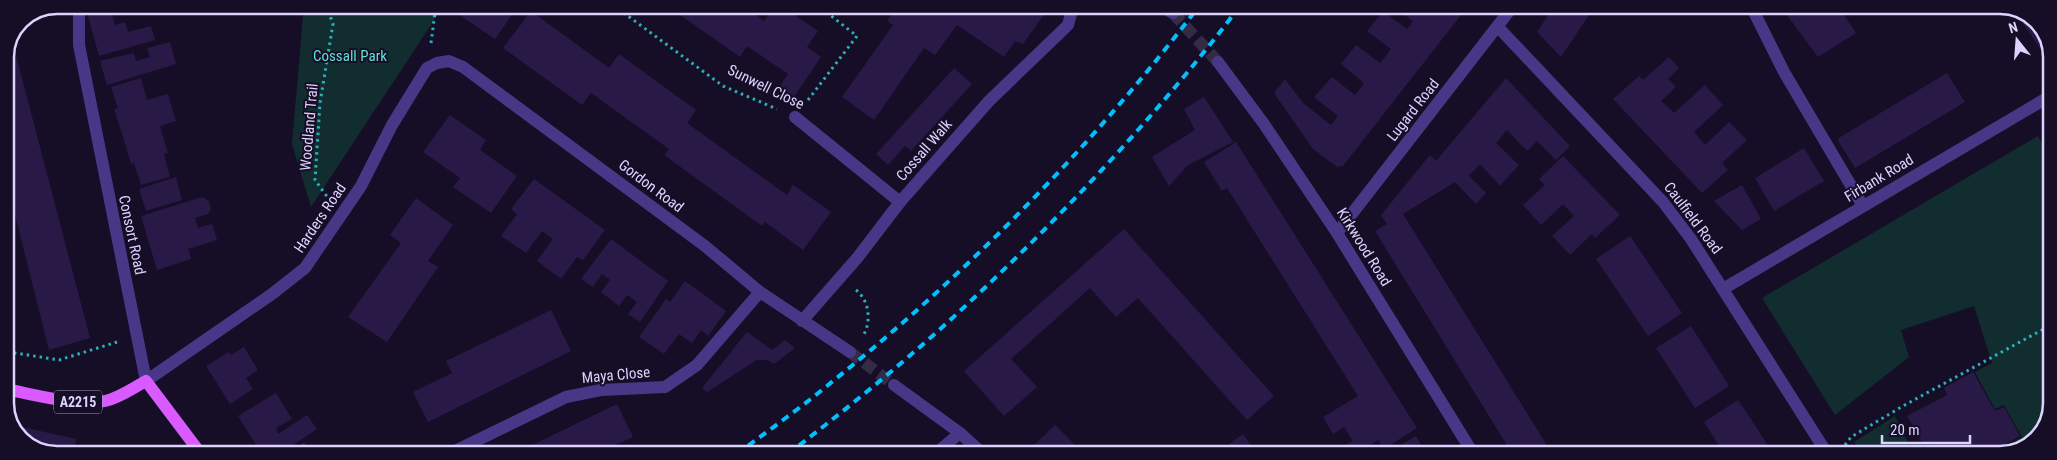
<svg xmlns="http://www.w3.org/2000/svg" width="2057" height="460" font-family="'Roboto Condensed',sans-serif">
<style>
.green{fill:#112d30}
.building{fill:#291947}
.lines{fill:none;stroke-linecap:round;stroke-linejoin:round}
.minor-tunnel{stroke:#342c47;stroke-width:12;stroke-dasharray:12 6;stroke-linecap:butt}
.path{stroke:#2bafbb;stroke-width:3;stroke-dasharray:2.5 4;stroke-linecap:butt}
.service{stroke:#463886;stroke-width:12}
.minor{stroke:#463886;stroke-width:12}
.primary{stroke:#d95aff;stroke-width:12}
.rail{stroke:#00c0fe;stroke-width:4;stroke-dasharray:8 6;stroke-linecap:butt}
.labels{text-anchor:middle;stroke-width:4;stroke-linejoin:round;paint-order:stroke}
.shield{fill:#160e26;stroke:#a298be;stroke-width:1}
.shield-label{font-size:14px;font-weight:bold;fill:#ded3ff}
.park-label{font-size:15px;fill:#5ae3d5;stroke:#160e26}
.street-label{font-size:15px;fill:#ded3ff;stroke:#160e26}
.rim{fill:none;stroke:#ded3ff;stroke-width:2.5}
</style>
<rect width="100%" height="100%" fill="#160e26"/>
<path class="green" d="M 304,5 L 444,5 L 311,207 L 292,144 Z
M 2038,136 L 2051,160 L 2051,413 L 2032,444 L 2000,455 L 1989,455 L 2022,437 L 2004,405 L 1995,409 L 1975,372 L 1992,363 L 1974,306 L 1901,330 L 1909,357 L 1835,415 L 1762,298 Z
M 1895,416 L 1909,445 L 1920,441 L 1925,450 L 1932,446 L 1937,455 L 1862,455 L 1854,442 Z"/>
<path class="building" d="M 85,5 L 141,5 L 141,7 L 112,14 L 115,25 L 125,22 L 128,32 L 151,26 L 155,40 L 99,56 Z
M 468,5 L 519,5 L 495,39 L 461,16 Z
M 666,5 L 742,5 L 764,21 L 775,5 L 780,5 L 818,31 L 807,47 L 821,57 L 794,97 L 779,87 L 788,74 L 747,46 L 740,57 Z
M 898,5 L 968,5 L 1050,6 L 1023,44 L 1015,41 L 1004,57 L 957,25 L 935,55 L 924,48 L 874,120 L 842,97 L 893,25 L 887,21 Z
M 1392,6 L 1468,6 L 1343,166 L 1337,167 L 1313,149 L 1274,93 L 1285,79 L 1303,103 L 1331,125 L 1338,116 L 1314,97 L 1332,77 L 1355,95 L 1360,89 L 1364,83 L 1341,64 L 1356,45 L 1380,63 L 1391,49 L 1367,31 L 1383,11 L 1407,29 L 1413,21 Z
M 1554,6 L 1595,6 L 1561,57 L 1537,32 Z
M 1780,6 L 1838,6 L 1856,33 L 1818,57 Z
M 2011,6 L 2039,23 L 2052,50 L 2052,62 L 2050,63 Z
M 531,11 L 609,68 L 619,54 L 696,110 L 687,123 L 787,195 L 793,185 L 831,212 L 803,250 L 765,222 L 762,226 L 664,155 L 669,149 L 591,93 L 582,105 L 503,48 Z
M 12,40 L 90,338 L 49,350 L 5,175 L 5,57 Z
M 170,42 L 176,64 L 107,85 L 100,61 L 134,53 L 136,61 L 150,57 L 147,48 Z
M 1669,57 L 1679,68 L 1668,79 L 1676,87 L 1661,101 L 1668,107 L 1674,113 L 1705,85 L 1723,105 L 1694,132 L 1705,145 L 1729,122 L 1747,140 L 1722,163 L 1728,170 L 1702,193 L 1613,99 L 1639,76 L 1643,80 Z
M 954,68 L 972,84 L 911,151 L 905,146 L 888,165 L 876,154 Z
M 1947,73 L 1965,102 L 1855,168 L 1837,139 Z
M 141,78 L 147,100 L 168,94 L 176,121 L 160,126 L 168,153 L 164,154 L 170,177 L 141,185 L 134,163 L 131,164 L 123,137 L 114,109 L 118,108 L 111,87 Z
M 1506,78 L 1570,146 L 1556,160 L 1537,141 L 1527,151 L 1507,130 L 1496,143 L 1519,165 L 1500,186 L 1480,164 L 1469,176 L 1486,193 L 1476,204 L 1455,182 L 1403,214 L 1553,455 L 1513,455 L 1375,231 L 1387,224 L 1381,215 L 1430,155 L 1436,161 Z
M 1204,97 L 1233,142 L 1188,165 L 1169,186 L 1152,157 L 1195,130 L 1184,109 Z
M 450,115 L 486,140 L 480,150 L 517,176 L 491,213 L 453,187 L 460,178 L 423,152 Z
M 1236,142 L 1417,428 L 1384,449 L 1378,440 L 1356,455 L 1352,455 L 1346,445 L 1353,441 L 1344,427 L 1333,434 L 1323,417 L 1358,396 L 1227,188 L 1222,191 L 1204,162 Z
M 1804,148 L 1824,181 L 1774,211 L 1755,178 Z
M 1563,156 L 1620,215 L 1595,238 L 1592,234 L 1570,255 L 1552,236 L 1574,216 L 1563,204 L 1541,225 L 1523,205 L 1545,185 L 1539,179 Z
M 176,177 L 182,200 L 146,211 L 139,189 Z
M 534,179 L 605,230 L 583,260 L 577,257 L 561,279 L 537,261 L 553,239 L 542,231 L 526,253 L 501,236 L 517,214 L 511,209 Z
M 1742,185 L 1761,219 L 1742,230 L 1714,201 Z
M 202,197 L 209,201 L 211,209 L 208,214 L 195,218 L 198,228 L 212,224 L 217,240 L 188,249 L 191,259 L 157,270 L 141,216 Z
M 416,198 L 453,225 L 428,261 L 438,267 L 387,342 L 348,317 L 401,243 L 390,235 Z
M 1124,229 L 1274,396 L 1247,420 L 1138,298 L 1116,317 L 1090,288 L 1011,359 L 1037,387 L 1004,416 L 964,371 Z
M 1630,236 L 1682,313 L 1648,336 L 1596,259 Z
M 611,239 L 668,281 L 640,322 L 628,314 L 637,302 L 627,295 L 619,306 L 601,292 L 610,280 L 602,274 L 593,287 L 581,279 Z
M 685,281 L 726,311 L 708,336 L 701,330 L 692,343 L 679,334 L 664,354 L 639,337 L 666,299 L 670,302 Z
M 551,310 L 571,351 L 428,422 L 413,392 L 452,373 L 446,361 Z
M 1691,326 L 1729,386 L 1695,408 L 1656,348 Z
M 747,332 L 772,350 L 785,340 L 795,348 L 774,364 L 767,360 L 757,360 L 707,392 L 702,388 Z
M 244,347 L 258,370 L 246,378 L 253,389 L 230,404 L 206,366 L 229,352 L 231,355 Z
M 1973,372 L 1995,411 L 2004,407 L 2020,436 L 1986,455 L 1938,455 L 1932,444 L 1925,448 L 1907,416 L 1947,395 L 1944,388 Z
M 276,393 L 292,419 L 276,428 L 278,434 L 307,415 L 317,429 L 280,454 L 261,453 L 238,416 Z
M 1738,400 L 1751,419 L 1774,455 L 1725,455 L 1704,422 Z
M 617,404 L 633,437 L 596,454 L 514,454 Z
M 13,425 L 76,439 L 73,454 L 47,454 L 18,437 Z
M 1055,425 L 1071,441 L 1084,455 L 1033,454 L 1029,450 Z
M 1243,434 L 1258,455 L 1214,455 Z
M 1416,436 L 1427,455 L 1384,455 Z
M 304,442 L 313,454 L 288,454 Z
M 149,445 L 155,454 L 135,454 Z"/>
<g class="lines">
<path class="minor-tunnel" d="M 1173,13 L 1218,62
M 850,352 L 894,385"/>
<path class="path" d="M 326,5 L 333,24 L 320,103 L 315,180 L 328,198
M 613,5 L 723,86 L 777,109
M 431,43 L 436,5
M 808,100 L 857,36 L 817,5
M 856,290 C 869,300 872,321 863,336
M 5,338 L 9,352 L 59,360 L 117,342
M 1845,445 L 1851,437 L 1903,406 L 2051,325"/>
<path class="service" d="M 795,117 L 900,202"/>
<path class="minor" d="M 79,5 L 79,45 L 146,381 L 272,294 L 305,268 L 361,186 L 392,125 L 427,68 L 437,63 L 449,61 L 463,67 L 705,246 L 760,292 L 850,352
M 1160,6 L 1173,13
M 1751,6 L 1784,72 L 1863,206
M 1498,27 L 1663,202 L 1691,239 L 1828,455
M 1218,62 L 1264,124 L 1337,233 L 1474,455
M 1337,233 L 1513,6
M 1723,289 L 2052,95
M 802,321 L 858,257 L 900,202 L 989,101 L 1068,25 L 1073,6
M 894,385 L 960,433 L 983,454
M 449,454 L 566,397 L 601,390 L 665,387 L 697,365 L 760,292
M 935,454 L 960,433"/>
<path class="primary" d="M 5,389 C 32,394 79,407 105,401 C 119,398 133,388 146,381 L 201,454"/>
<path class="rail" d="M 737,454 C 769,430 802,407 833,381 C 968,273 1095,143 1199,6
M 788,454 C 853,404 917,352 976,296 C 1071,207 1161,110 1240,6"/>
</g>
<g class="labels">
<rect class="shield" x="54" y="390.5" width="48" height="23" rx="4"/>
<g class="shield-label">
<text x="78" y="407">A2215</text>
</g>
<g class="park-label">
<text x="350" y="61">Cossall Park</text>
</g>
<g class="street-label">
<text transform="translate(766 87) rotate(26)" y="5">Sunwell Close</text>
<text transform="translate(1413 110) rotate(-52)" y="5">Lugard Road</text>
<text transform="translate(309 127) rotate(-85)" y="5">Woodland Trail</text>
<text transform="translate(924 150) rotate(-49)" y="5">Cossall Walk</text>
<text transform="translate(1879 178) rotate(-31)" y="5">Firbank Road</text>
<text transform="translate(651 186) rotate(37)" y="5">Gordon Road</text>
<text transform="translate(320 218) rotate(-56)" y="5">Harders Road</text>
<text transform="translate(1693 218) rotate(53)" y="5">Caulfield Road</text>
<text transform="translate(132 235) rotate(78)" y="5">Consort Road</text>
<text transform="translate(1364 247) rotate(58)" y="5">Kirkwood Road</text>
<text transform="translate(616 375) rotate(-5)" y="5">Maya Close</text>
</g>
</g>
<path d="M0 0H2057V460H0ZM57 14H2000A43 43 0 0 1 2043 57V403A43 43 0 0 1 2000 446H57A43 43 0 0 1 14 403V57A43 43 0 0 1 57 14Z" fill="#160e26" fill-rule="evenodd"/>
<path class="rim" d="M57 14H2000A43 43 0 0 1 2043 57V403A43 43 0 0 1 2000 446H57A43 43 0 0 1 14 403V57A43 43 0 0 1 57 14Z"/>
<g transform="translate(2017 40) rotate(343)" stroke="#160e26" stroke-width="4" paint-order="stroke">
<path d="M0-4L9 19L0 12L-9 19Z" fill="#ded3ff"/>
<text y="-8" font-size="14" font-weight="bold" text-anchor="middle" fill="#ded3ff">N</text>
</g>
<path d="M1882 435v8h88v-8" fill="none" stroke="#ded3ff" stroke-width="2.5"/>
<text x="1890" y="435" font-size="15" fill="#ded3ff" stroke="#160e26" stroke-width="4" paint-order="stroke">20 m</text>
</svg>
